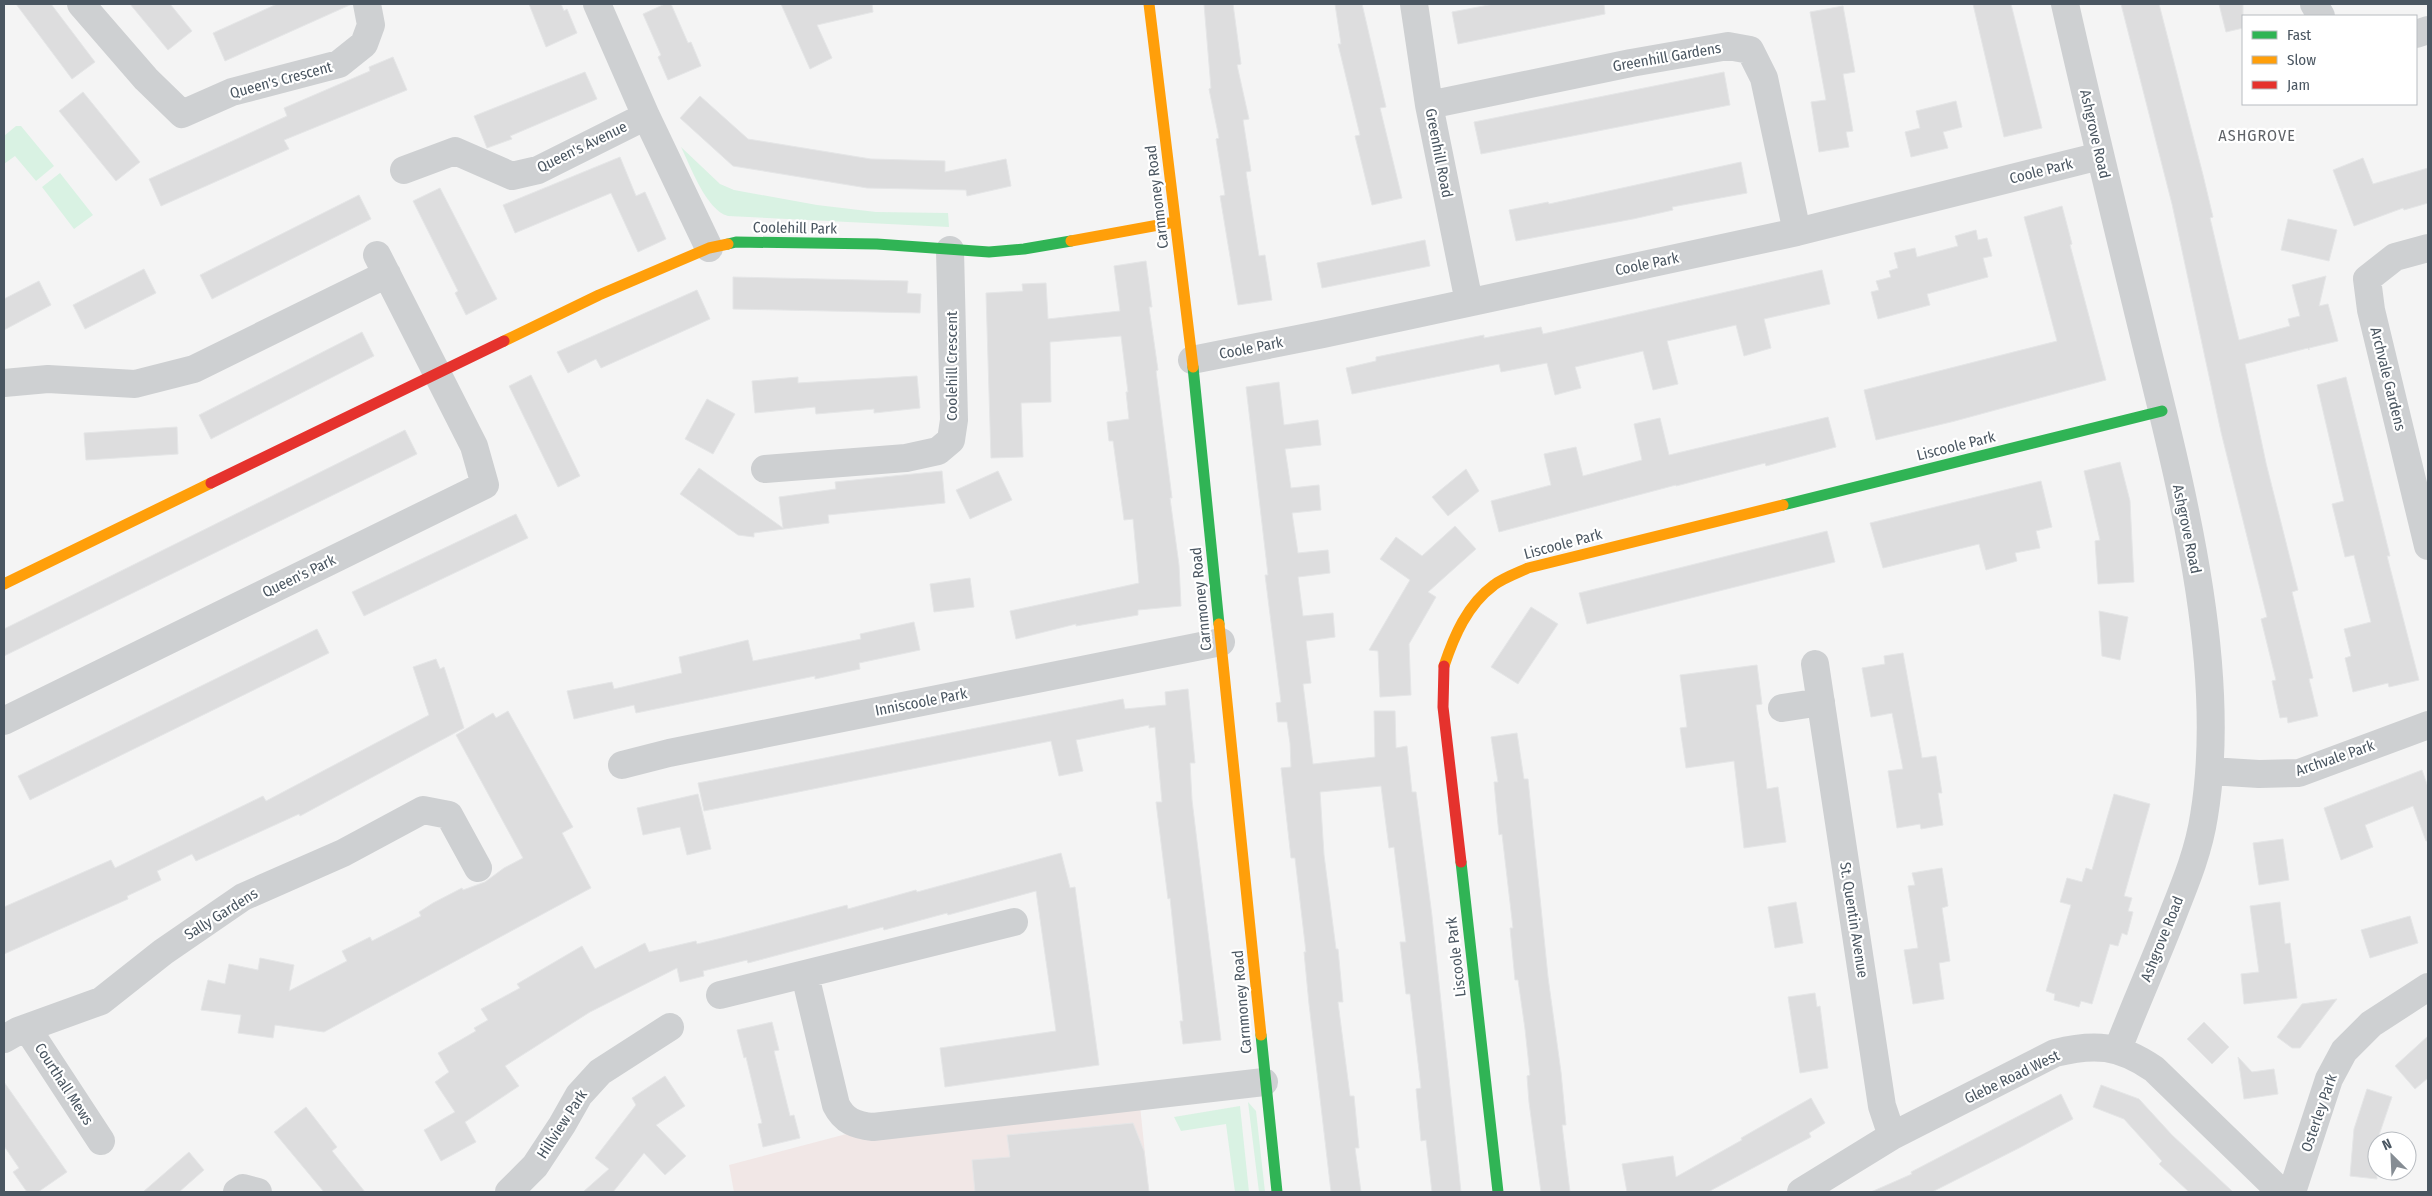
<svg xmlns="http://www.w3.org/2000/svg" width="2432" height="1196" font-family="'Fira Sans Condensed',sans-serif">
<style>
.medical{fill:#f1e7e6}
.green{fill:#d9f2e3}
.building{fill:#ddddde;stroke:#e5e6e7}
.lines{fill:none;stroke-linecap:round;stroke-linejoin:round}
.street{stroke:#ced0d2;stroke-width:28}
.fast{stroke:#30b455;stroke-width:11}
.slow{stroke:#ff9f0a;stroke-width:11}
.jam{stroke:#e5322d;stroke-width:11}
.labels{text-anchor:middle;stroke-width:4.5;stroke-linejoin:round;paint-order:stroke}
.street-label{font-size:15px;fill:#4a5661;stroke:#fff}
.neighbourhood-label{font-size:16px;letter-spacing:1px;fill:#5f6368;stroke:#fff}
</style>
<rect width="100%" height="100%" fill="#f4f4f4"/>
<path class="medical" d="M 1139,1096 L 1149,1192 L 734,1192 L 729,1165 L 873,1127 Z"/>
<path class="green" d="M 16,126 L 21,126 L 54,166 L 36,181 L 15,156 L 4,164 L 4,136 Z
M 681,147 L 720,184 L 734,190 L 817,205 L 876,212 L 948,213 L 949,227 L 728,216 C 706,210 691,167 681,147 Z
M 60,173 L 93,215 L 74,229 L 42,187 Z
M 1248,1102 L 1256,1111 L 1265,1192 L 1259,1192 Z
M 1240,1106 L 1249,1192 L 1235,1192 L 1226,1124 L 1181,1131 L 1174,1117 Z"/>
<path class="building" d="M 16,4 L 51,4 L 95,62 L 72,79 Z
M 130,4 L 170,4 L 192,31 L 168,50 Z
M 277,4 L 352,4 L 225,61 L 213,33 Z
M 529,4 L 561,4 L 564,11 L 567,9 L 577,33 L 546,47 Z
M 665,4 L 671,4 L 688,43 L 691,42 L 701,66 L 668,80 L 658,57 L 661,55 L 643,14 Z
M 781,4 L 872,4 L 873,12 L 817,25 L 832,58 L 810,69 Z
M 1204,4 L 1233,4 L 1241,64 L 1237,65 L 1249,119 L 1243,120 L 1251,171 L 1246,172 L 1259,256 L 1265,255 L 1272,300 L 1238,305 L 1220,196 L 1225,195 L 1216,139 L 1219,138 L 1209,89 L 1211,88 Z
M 1335,4 L 1362,4 L 1386,107 L 1380,108 L 1402,198 L 1372,205 L 1355,136 L 1360,135 L 1338,44 L 1341,44 Z
M 1494,4 L 1604,4 L 1605,14 L 1458,44 L 1452,12 Z
M 1973,4 L 2011,4 L 2042,128 L 2004,137 Z
M 2121,4 L 2159,4 L 2203,175 L 2213,217 L 2210,218 L 2239,340 L 2290,326 L 2288,319 L 2300,316 L 2292,285 L 2326,276 L 2319,306 L 2328,304 L 2338,341 L 2309,348 L 2309,350 L 2308,348 L 2245,364 L 2266,463 L 2298,590 L 2292,592 L 2313,678 L 2309,679 L 2318,716 L 2288,723 L 2287,717 L 2280,718 L 2272,681 L 2276,680 L 2261,619 L 2267,617 L 2221,432 L 2172,204 Z
M 2219,4 L 2243,4 L 2243,28 L 2226,32 Z
M 1843,6 L 1855,72 L 1843,74 L 1853,131 L 1846,132 L 1849,147 L 1819,152 L 1811,102 L 1826,100 L 1810,12 Z
M 393,57 L 407,90 L 284,140 L 289,149 L 161,206 L 149,179 L 287,116 L 284,108 L 370,71 L 369,67 Z
M 585,72 L 597,99 L 510,136 L 512,139 L 487,148 L 474,116 Z
M 1724,72 L 1730,105 L 1481,154 L 1474,122 Z
M 83,92 L 140,162 L 116,181 L 59,111 Z
M 700,96 L 748,139 L 871,159 L 945,161 L 945,172 L 1006,159 L 1011,186 L 967,196 L 966,190 L 867,188 L 733,166 L 680,118 Z
M 1956,101 L 1962,127 L 1943,132 L 1948,148 L 1911,157 L 1905,132 L 1920,128 L 1916,111 Z
M 620,157 L 636,196 L 645,192 L 666,239 L 638,252 L 611,193 L 515,233 L 503,205 Z
M 2363,158 L 2373,184 L 2428,168 L 2428,203 L 2404,210 L 2403,208 L 2354,226 L 2333,170 Z
M 1741,162 L 1747,193 L 1672,207 L 1673,210 L 1633,219 L 1516,241 L 1509,210 L 1548,202 L 1549,204 Z
M 440,188 L 497,299 L 466,315 L 455,293 L 458,291 L 413,201 Z
M 359,195 L 371,219 L 212,299 L 200,275 Z
M 2062,206 L 2072,244 L 2070,245 L 2106,380 L 1955,421 L 1876,440 L 1864,390 L 2057,341 L 2024,217 Z
M 2288,219 L 2337,230 L 2329,261 L 2281,250 Z
M 1976,230 L 1978,240 L 1987,238 L 1992,256 L 1983,258 L 1988,277 L 1927,294 L 1930,305 L 1878,319 L 1871,292 L 1879,290 L 1876,281 L 1891,277 L 1889,271 L 1898,268 L 1894,253 L 1915,248 L 1917,257 L 1958,246 L 1955,236 Z
M 1425,240 L 1430,266 L 1322,288 L 1317,263 Z
M 1146,261 L 1152,307 L 1149,307 L 1158,370 L 1156,371 L 1172,498 L 1170,498 L 1179,565 L 1181,606 L 1138,610 L 1138,615 L 1076,626 L 1076,624 L 1016,639 L 1010,611 L 1139,583 L 1133,519 L 1124,520 L 1113,441 L 1109,441 L 1107,422 L 1129,419 L 1126,392 L 1128,392 L 1121,336 L 1050,342 L 1051,402 L 1021,403 L 1023,457 L 991,458 L 986,293 L 1023,291 L 1022,284 L 1046,283 L 1048,319 L 1120,311 L 1114,266 Z
M 144,269 L 156,293 L 85,329 L 73,305 Z
M 1822,270 L 1830,304 L 1764,319 L 1771,348 L 1744,356 L 1736,325 L 1667,341 L 1678,384 L 1653,390 L 1643,351 L 1575,367 L 1581,388 L 1555,395 L 1547,363 L 1501,372 L 1499,364 L 1352,394 L 1346,368 L 1376,361 L 1376,357 L 1484,335 L 1484,338 L 1541,327 L 1543,334 Z
M 733,277 L 908,281 L 907,293 L 921,294 L 920,313 L 733,309 Z
M 39,281 L 51,305 L 4,330 L 4,299 Z
M 697,290 L 710,319 L 601,368 L 596,359 L 568,373 L 557,352 Z
M 362,332 L 374,356 L 211,439 L 199,415 Z
M 531,375 L 580,476 L 558,487 L 509,386 Z
M 917,376 L 920,408 L 874,413 L 874,409 L 816,414 L 815,407 L 755,413 L 752,381 L 798,377 L 798,383 Z
M 2346,377 L 2390,556 L 2387,556 L 2419,680 L 2389,687 L 2388,683 L 2353,692 L 2345,658 L 2351,656 L 2344,629 L 2371,622 L 2354,555 L 2345,557 L 2332,504 L 2344,501 L 2317,385 Z
M 1279,382 L 1284,425 L 1318,420 L 1321,445 L 1285,449 L 1291,488 L 1319,485 L 1321,510 L 1292,513 L 1298,553 L 1328,550 L 1330,573 L 1298,577 L 1303,616 L 1333,613 L 1335,637 L 1306,641 L 1311,683 L 1303,684 L 1313,764 L 1375,757 L 1374,711 L 1395,711 L 1396,748 L 1407,746 L 1412,792 L 1416,792 L 1432,916 L 1461,1192 L 1432,1192 L 1426,1140 L 1421,1141 L 1416,1089 L 1421,1088 L 1410,994 L 1406,994 L 1400,942 L 1406,942 L 1394,847 L 1389,848 L 1381,786 L 1320,792 L 1324,855 L 1336,949 L 1338,949 L 1343,1002 L 1338,1002 L 1350,1096 L 1354,1096 L 1359,1148 L 1355,1148 L 1361,1192 L 1331,1192 L 1309,1004 L 1304,952 L 1306,952 L 1295,858 L 1291,858 L 1281,768 L 1291,767 L 1290,743 L 1287,722 L 1278,722 L 1276,703 L 1281,702 L 1265,575 L 1268,575 L 1246,387 Z
M 707,399 L 735,414 L 713,454 L 685,439 Z
M 1828,417 L 1836,447 L 1766,466 L 1765,463 L 1676,486 L 1676,485 L 1499,532 L 1491,501 L 1551,485 L 1544,454 L 1576,447 L 1583,476 L 1642,460 L 1634,424 L 1660,418 L 1669,455 Z
M 177,427 L 178,454 L 86,460 L 84,433 Z
M 405,430 L 417,454 L 4,656 L 4,629 Z
M 2120,462 L 2130,501 L 2134,582 L 2098,584 L 2095,541 L 2100,540 L 2084,471 Z
M 699,468 L 783,528 L 779,497 L 836,489 L 835,482 L 942,471 L 945,503 L 828,515 L 829,523 L 754,533 L 754,537 L 738,535 L 680,494 Z
M 1466,469 L 1479,491 L 1448,516 L 1432,497 Z
M 998,471 L 1012,500 L 970,519 L 956,490 Z
M 2041,481 L 2052,527 L 2036,531 L 2040,548 L 2015,553 L 2017,561 L 1986,570 L 1979,544 L 1883,568 L 1870,523 Z
M 516,514 L 528,538 L 364,616 L 352,592 Z
M 1455,526 L 1476,549 L 1428,592 L 1436,597 L 1409,644 L 1411,695 L 1380,697 L 1378,651 L 1369,650 L 1410,580 L 1380,559 L 1396,537 L 1422,556 Z
M 1827,531 L 1835,562 L 1587,624 L 1579,593 Z
M 970,578 L 974,607 L 934,612 L 930,584 Z
M 1531,607 L 1558,624 L 1518,684 L 1491,667 Z
M 2099,611 L 2128,617 L 2120,660 L 2102,656 Z
M 914,622 L 920,650 L 859,663 L 860,669 L 815,679 L 815,676 L 636,713 L 634,705 L 574,719 L 567,691 L 612,682 L 614,689 L 682,673 L 679,657 L 748,640 L 753,661 L 861,639 L 860,634 Z
M 317,629 L 329,653 L 30,800 L 18,776 Z
M 1903,653 L 1922,758 L 1936,756 L 1942,793 L 1938,793 L 1943,825 L 1921,829 L 1920,824 L 1897,828 L 1888,771 L 1903,769 L 1892,713 L 1871,717 L 1862,668 L 1885,664 L 1884,656 Z
M 436,659 L 440,669 L 444,667 L 464,728 L 300,816 L 299,814 L 196,861 L 192,854 L 157,871 L 161,880 L 127,896 L 128,899 L 4,954 L 4,907 L 111,860 L 115,868 L 263,796 L 266,801 L 429,715 L 413,667 Z
M 1757,665 L 1762,704 L 1756,705 L 1767,789 L 1778,787 L 1786,842 L 1744,848 L 1734,761 L 1686,768 L 1680,728 L 1687,727 L 1680,675 Z
M 1188,689 L 1195,763 L 1190,763 L 1192,800 L 1221,1040 L 1183,1044 L 1180,1021 L 1183,1021 L 1170,898 L 1168,899 L 1156,802 L 1162,802 L 1155,727 L 1149,728 L 1149,725 L 1076,740 L 1083,771 L 1059,776 L 1051,741 L 704,811 L 698,783 L 1123,699 L 1125,709 L 1166,705 L 1165,692 Z
M 508,711 L 573,827 L 562,833 L 591,888 L 324,1032 L 275,1025 L 273,1038 L 238,1033 L 241,1015 L 201,1010 L 208,980 L 225,984 L 229,964 L 258,970 L 260,958 L 294,965 L 289,991 L 347,961 L 342,951 L 370,937 L 372,941 L 421,916 L 419,912 L 433,903 L 462,888 L 463,890 L 485,882 L 504,868 L 523,858 L 456,735 L 493,713 L 496,718 Z
M 1517,733 L 1524,779 L 1528,779 L 1548,977 L 1561,1072 L 1566,1125 L 1562,1125 L 1570,1192 L 1541,1192 L 1529,1102 L 1527,1076 L 1530,1075 L 1525,1029 L 1518,980 L 1515,980 L 1510,928 L 1513,928 L 1502,834 L 1499,835 L 1494,782 L 1498,782 L 1491,737 Z
M 2422,770 L 2428,787 L 2428,841 L 2426,841 L 2413,806 L 2365,825 L 2373,847 L 2341,860 L 2324,808 Z
M 698,794 L 711,849 L 687,855 L 680,827 L 643,835 L 637,808 Z
M 2114,794 L 2150,804 L 2124,896 L 2132,898 L 2128,911 L 2133,912 L 2127,935 L 2122,933 L 2118,946 L 2110,944 L 2092,1004 L 2081,1001 L 2079,1007 L 2054,1000 L 2055,994 L 2046,991 L 2071,905 L 2060,902 L 2067,878 L 2082,882 L 2086,868 L 2092,870 Z
M 2283,839 L 2289,880 L 2259,885 L 2253,843 Z
M 1061,853 L 1070,888 L 1075,887 L 1099,1065 L 945,1087 L 940,1048 L 1056,1031 L 1036,891 L 948,915 L 947,913 L 884,930 L 883,927 L 748,963 L 747,960 L 703,971 L 704,976 L 680,982 L 677,968 L 590,1012 L 505,1066 L 519,1086 L 465,1122 L 476,1142 L 441,1161 L 424,1130 L 455,1112 L 435,1082 L 449,1072 L 438,1053 L 476,1031 L 474,1028 L 488,1020 L 481,1009 L 520,988 L 517,984 L 582,946 L 595,969 L 645,943 L 649,952 L 696,941 L 697,944 L 722,938 L 847,905 L 848,909 L 916,890 L 917,892 Z
M 1942,868 L 1948,906 L 1942,908 L 1950,961 L 1939,963 L 1944,999 L 1913,1004 L 1904,950 L 1918,948 L 1908,886 L 1915,885 L 1912,873 Z
M 1796,902 L 1803,943 L 1775,948 L 1768,907 Z
M 2280,902 L 2285,944 L 2290,943 L 2297,998 L 2244,1004 L 2241,974 L 2259,972 L 2250,906 Z
M 2410,916 L 2418,943 L 2370,958 L 2361,930 Z
M 1815,993 L 1817,1007 L 1820,1006 L 1828,1068 L 1800,1073 L 1788,997 Z
M 2337,999 L 2300,1048 L 2292,1048 L 2277,1037 L 2302,1004 Z
M 772,1022 L 779,1050 L 774,1051 L 790,1116 L 794,1115 L 800,1138 L 763,1147 L 758,1124 L 762,1123 L 746,1057 L 744,1058 L 737,1030 Z
M 2204,1022 L 2229,1047 L 2212,1064 L 2187,1039 Z
M 2428,1036 L 2428,1078 L 2415,1089 L 2395,1066 Z
M 2238,1057 L 2252,1072 L 2274,1069 L 2278,1094 L 2244,1099 Z
M 665,1076 L 685,1106 L 656,1125 L 686,1156 L 665,1175 L 644,1153 L 613,1192 L 583,1192 L 609,1169 L 595,1158 L 636,1105 L 632,1098 Z
M 4,1082 L 67,1172 L 38,1192 L 27,1192 L 13,1172 L 19,1168 L 4,1146 Z
M 2101,1085 L 2139,1099 L 2172,1135 L 2233,1192 L 2189,1192 L 2159,1164 L 2162,1161 L 2124,1119 L 2093,1107 Z
M 2367,1089 L 2392,1097 L 2377,1141 L 2377,1179 L 2350,1176 L 2354,1129 Z
M 2061,1094 L 2073,1119 L 2021,1147 L 1932,1192 L 1871,1192 L 1912,1174 L 1911,1172 Z
M 1811,1098 L 1825,1123 L 1809,1133 L 1811,1137 L 1708,1192 L 1627,1192 L 1622,1164 L 1673,1156 L 1676,1177 L 1742,1140 L 1741,1138 Z
M 306,1107 L 337,1147 L 332,1151 L 365,1192 L 324,1192 L 274,1132 Z
M 1133,1123 L 1144,1151 L 1149,1192 L 975,1192 L 972,1160 L 1010,1157 L 1007,1135 Z
M 189,1152 L 204,1170 L 179,1192 L 143,1192 Z"/>
<g class="lines">
<path class="street" d="M 81,4 L 146,79 L 182,114 L 232,92 L 339,64 L 364,44 L 371,25 L 367,4
M 597,4 L 646,116 L 709,248
M 1414,4 L 1429,105 L 1469,302
M 2065,4 C 2090,115 2117,225 2144,336 C 2180,483 2229,665 2204,816 C 2199,849 2187,879 2175,909 C 2157,956 2136,1002 2118,1049
M 2314,4 L 2321,16
M 2416,34 L 2428,30
M 1429,105 L 1631,63 L 1728,46 L 1750,50 L 1764,78 L 1797,232
M 404,170 L 455,151 L 512,176 L 538,170 L 646,116
M 2428,248 L 2395,257 L 2367,279 L 2371,310 L 2428,546
M 1192,360 L 1323,334 L 1797,232 L 2100,156
M 4,383 L 48,379 L 135,384 L 194,369 L 387,274
M 765,469 L 906,458 L 938,451 L 951,440 L 954,420 L 950,250
M 1815,664 L 1882,1106 L 1892,1136
M 1782,708 L 1821,702
M 4,721 L 485,485 L 474,446 L 377,255
M 622,765 L 669,753 L 1221,642
M 2210,771 L 2259,774 L 2299,773 L 2428,725
M 805,975 L 836,1105 C 844,1121 855,1125 873,1127 L 1264,1082
M 720,995 L 1014,922
M 27,1028 L 101,1141
M 4,1039 L 18,1031 L 101,1001 L 163,952 L 243,897 L 343,853 L 423,810 L 449,815 L 478,868
M 237,1192 L 243,1188 L 258,1192
M 509,1192 L 535,1166 L 562,1125 L 579,1095 L 600,1072 L 670,1027
M 1801,1192 L 1892,1136 L 2055,1053 C 2095,1043 2119,1045 2154,1069 L 2281,1192
M 2292,1192 L 2329,1079 L 2344,1051 L 2371,1024 L 2428,987"/>
<path class="fast" d="M 728,244 L 736,242 L 877,244 L 989,252 L 1024,249 L 1071,241
M 1193,367 L 1219,624
M 1783,505 L 2162,411
M 1461,862 L 1498,1192
M 1261,1035 L 1277,1192"/>
<path class="slow" d="M 1149,4 L 1193,367
M 1071,241 L 1175,222
M 504,341 L 599,295 L 709,248 L 728,244
M 4,584 L 211,483
M 1219,624 L 1261,1035
M 1444,666 C 1454,636 1467,605 1494,585 C 1503,578 1517,573 1528,568 L 1783,505"/>
<path class="jam" d="M 211,483 L 504,341
M 1444,666 L 1443,707 L 1461,862"/>
</g>
<g class="labels">
<g class="street-label">
<text transform="translate(1667 57) rotate(-10)" y="5">Greenhill Gardens</text>
<text transform="translate(281 80) rotate(-15)" y="5">Queen's Crescent</text>
<text transform="translate(2095 134) rotate(77)" y="5">Ashgrove Road</text>
<text transform="translate(582 147) rotate(-26)" y="5">Queen's Avenue</text>
<text transform="translate(1439 153) rotate(79)" y="5">Greenhill Road</text>
<text transform="translate(2041 171) rotate(-14)" y="5">Coole Park</text>
<text transform="translate(1157 197) rotate(-97)" y="5">Carnmoney Road</text>
<text transform="translate(795 228) rotate(1)" y="5">Coolehill Park</text>
<text transform="translate(1647 264) rotate(-12)" y="5">Coole Park</text>
<text transform="translate(1251 348) rotate(-11)" y="5">Coole Park</text>
<text transform="translate(952 366) rotate(-90)" y="5">Coolehill Crescent</text>
<text transform="translate(2388 379) rotate(76)" y="5">Archvale Gardens</text>
<text transform="translate(1956 446) rotate(-14)" y="5">Liscoole Park</text>
<text transform="translate(2187 529) rotate(78)" y="5">Ashgrove Road</text>
<text transform="translate(1563 544) rotate(-15)" y="5">Liscoole Park</text>
<text transform="translate(299 576) rotate(-26)" y="5">Queen's Park</text>
<text transform="translate(1201 599) rotate(-96)" y="5">Carnmoney Road</text>
<text transform="translate(921 702) rotate(-11)" y="5">Inniscoole Park</text>
<text transform="translate(2335 758) rotate(-19)" y="5">Archvale Park</text>
<text transform="translate(221 914) rotate(-32)" y="5">Sally Gardens</text>
<text transform="translate(1854 920) rotate(81)" y="5">St. Quentin Avenue</text>
<text transform="translate(2162 939) rotate(-68)" y="5">Ashgrove Road</text>
<text transform="translate(1456 957) rotate(-97)" y="5">Liscoole Park</text>
<text transform="translate(1242 1002) rotate(-95)" y="5">Carnmoney Road</text>
<text transform="translate(2012 1077) rotate(-26)" y="5">Glebe Road West</text>
<text transform="translate(64 1084) rotate(57)" y="5">Courthall Mews</text>
<text transform="translate(2319 1113) rotate(-71)" y="5">Osterley Park</text>
<text transform="translate(562 1124) rotate(-57)" y="5">Hillview Park</text>
</g>
<g class="neighbourhood-label">
<text x="2257" y="141">ASHGROVE</text>
</g>
</g>
<rect width="2432" height="1196" fill="none" stroke="#4a5661" stroke-width="10"/>
<rect x="2242" y="15" width="175" height="90" fill="#ffffff" stroke="#b7bbc0"/>
<rect x="2252" y="31" width="25" height="8" fill="#30b455" stroke="#b7bbc0"/>
<text x="2287" y="40" font-size="15" fill="#4a5661">Fast</text>
<rect x="2252" y="56" width="25" height="8" fill="#ff9f0a" stroke="#b7bbc0"/>
<text x="2287" y="65" font-size="15" fill="#4a5661">Slow</text>
<rect x="2252" y="81" width="25" height="8" fill="#e5322d" stroke="#b7bbc0"/>
<text x="2287" y="90" font-size="15" fill="#4a5661">Jam</text>
<g transform="translate(2392 1156) rotate(336)"><circle r="24" fill="#ffffff" stroke="#b7bbc0"/>
<path d="M0-4L9 19L0 12L-9 19Z" fill="#868d94"/>
<text y="-8" font-size="14" font-weight="bold" text-anchor="middle" fill="#4a5661">N</text>
</g>
</svg>
